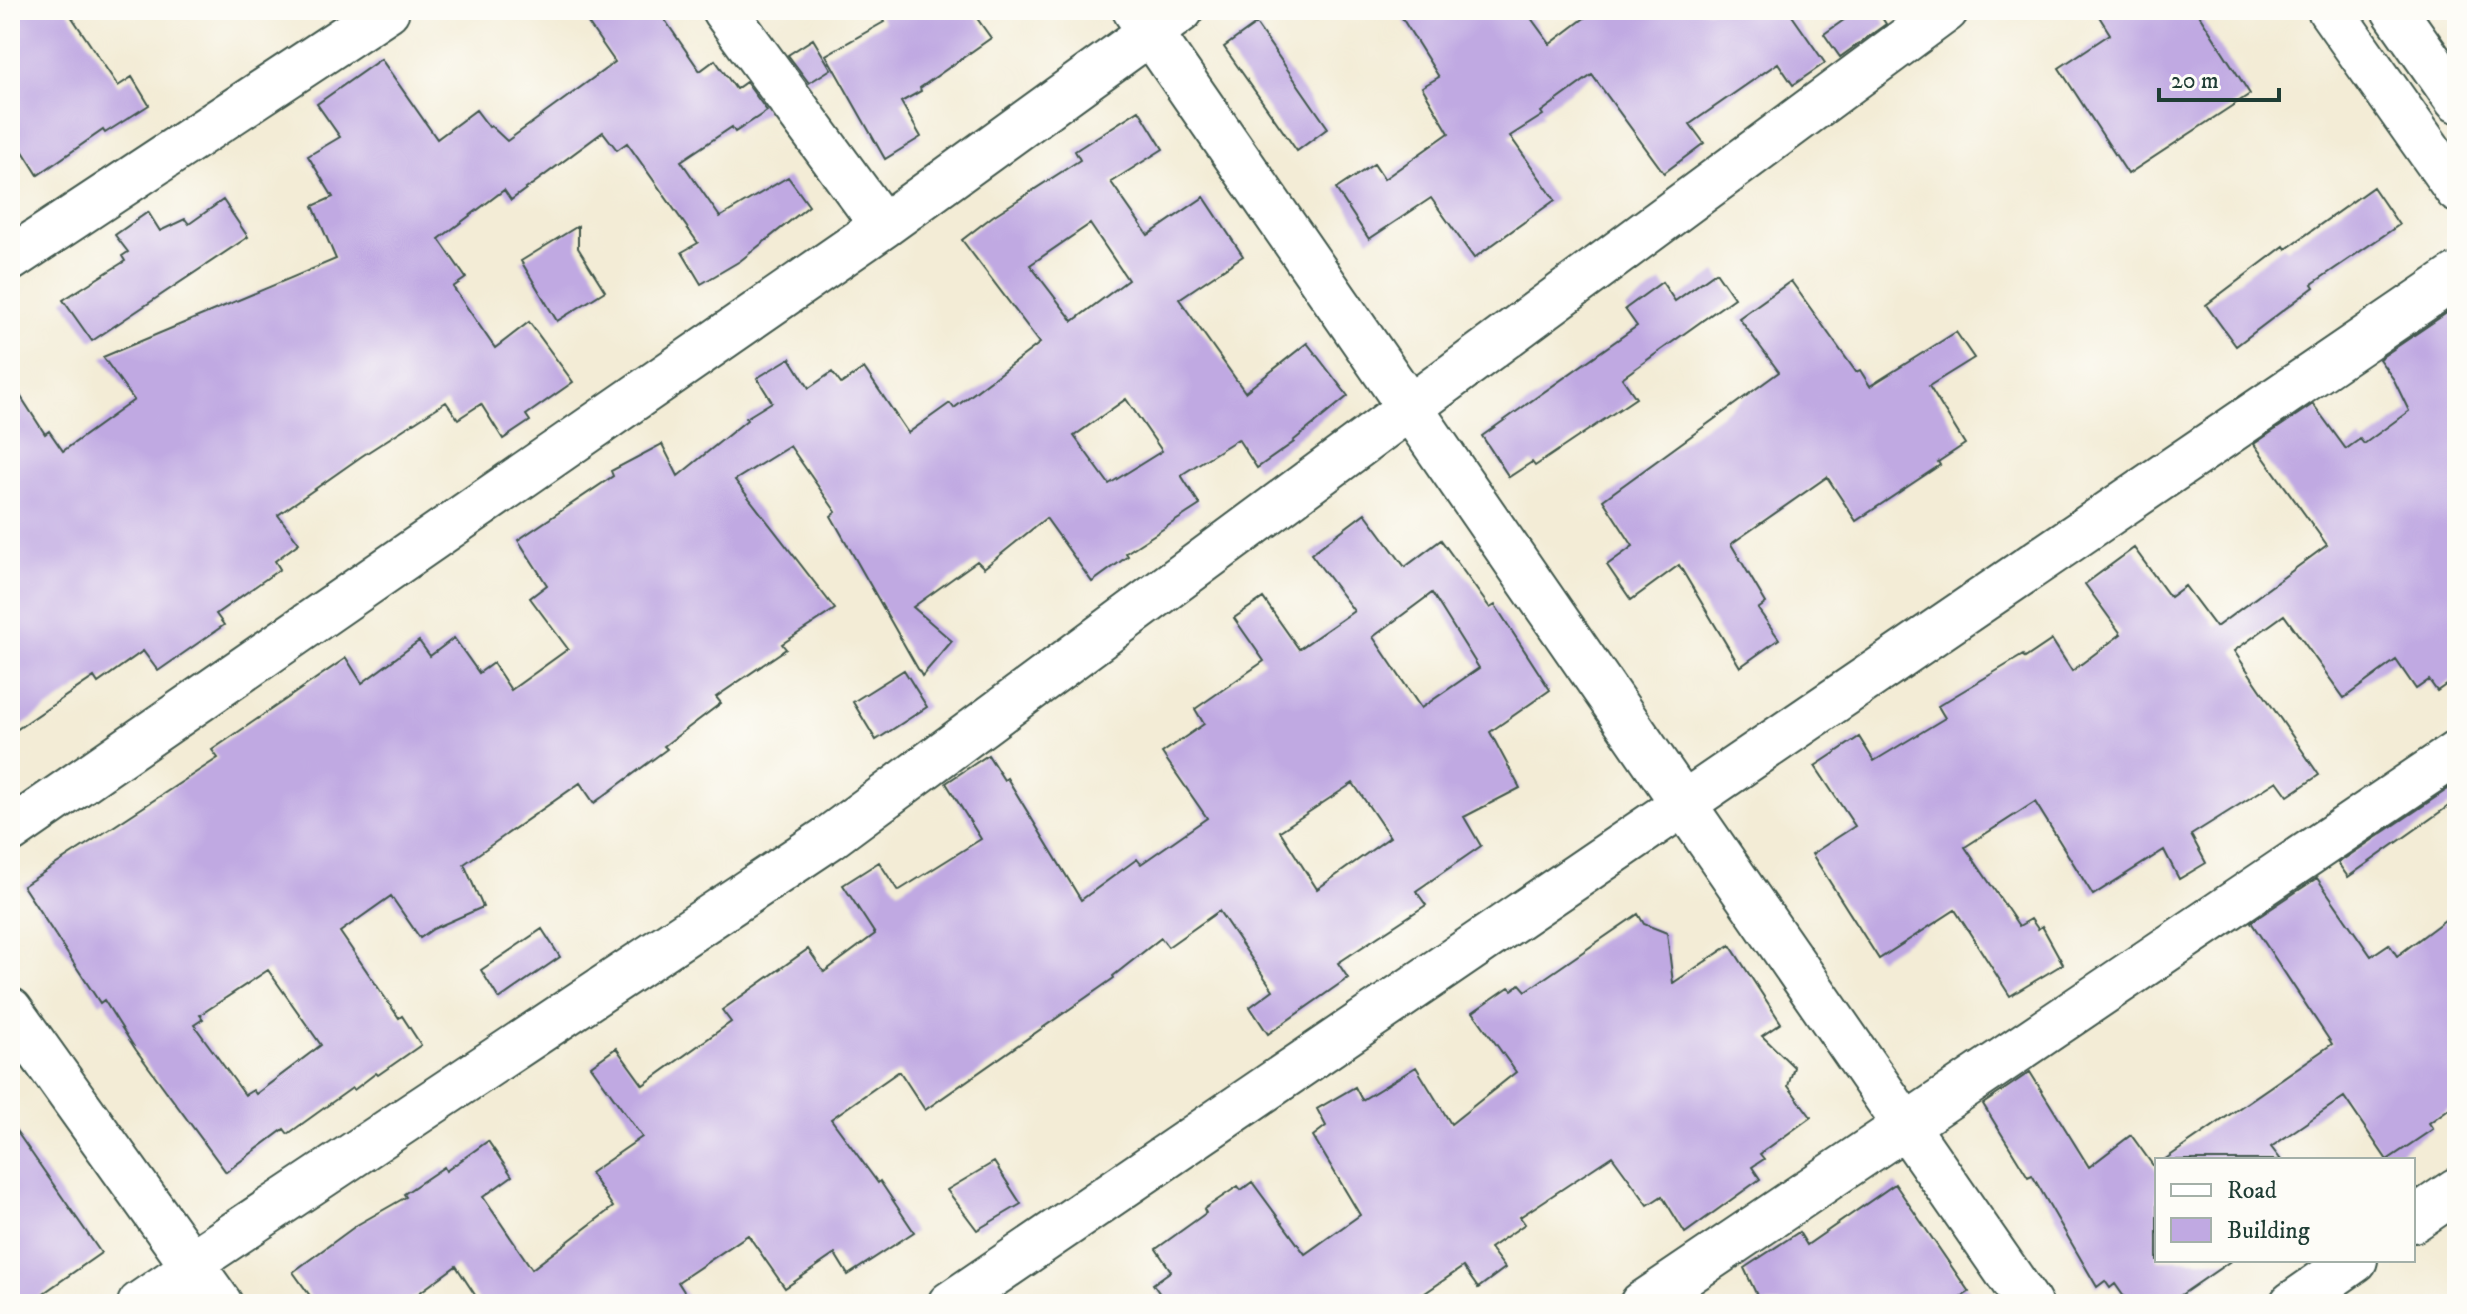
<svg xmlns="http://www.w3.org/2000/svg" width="2467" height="1314" font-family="'IM FELL DW Pica',serif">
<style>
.building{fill:#c0a9e2;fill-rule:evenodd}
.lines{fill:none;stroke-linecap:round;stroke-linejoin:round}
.minor-casing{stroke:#3f574c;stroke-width:48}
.minor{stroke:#fff;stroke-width:44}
</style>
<rect width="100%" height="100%" fill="#fdfcf7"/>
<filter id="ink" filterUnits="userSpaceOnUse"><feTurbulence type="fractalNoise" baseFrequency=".0125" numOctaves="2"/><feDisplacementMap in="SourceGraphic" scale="16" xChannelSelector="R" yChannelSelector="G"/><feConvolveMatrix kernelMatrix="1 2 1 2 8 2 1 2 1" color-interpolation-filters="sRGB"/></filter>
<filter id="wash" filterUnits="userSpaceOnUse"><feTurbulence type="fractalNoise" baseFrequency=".006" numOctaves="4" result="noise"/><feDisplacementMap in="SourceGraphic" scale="32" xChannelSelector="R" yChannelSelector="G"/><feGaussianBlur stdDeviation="1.8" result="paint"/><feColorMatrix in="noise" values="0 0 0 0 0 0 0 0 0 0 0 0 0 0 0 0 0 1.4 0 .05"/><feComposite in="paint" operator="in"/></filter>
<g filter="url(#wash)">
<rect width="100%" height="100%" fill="#f3ecd6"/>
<g id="blocks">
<path class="building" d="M 10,10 L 67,10 L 118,86 L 132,77 L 149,105 L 105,133 L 103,130 L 38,175 L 10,131 Z
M 579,10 L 658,10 L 700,71 L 715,60 L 736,89 L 746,82 L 767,111 L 735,132 L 732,127 L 681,161 L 720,217 L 788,177 L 809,206 L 740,261 L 701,284 L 682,252 L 698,243 L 627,143 L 617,150 L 603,132 L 511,200 L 504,190 L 439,239 L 466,278 L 453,287 L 495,348 L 529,322 L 573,382 L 526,415 L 530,421 L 503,439 L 481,404 L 458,419 L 446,402 L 362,456 L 278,515 L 299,543 L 275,561 L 280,569 L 216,614 L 224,625 L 158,671 L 143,651 L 98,683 L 94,677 L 10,734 L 10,380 L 45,434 L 49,431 L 63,451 L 134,400 L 103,357 L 336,259 L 313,206 L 333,197 L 308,156 L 340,137 L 317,104 L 381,59 L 437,139 L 476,110 L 489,127 L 491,126 L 507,141 L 615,62 Z
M 876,10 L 971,10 L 991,38 L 920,88 L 921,91 L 901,102 L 921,137 L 885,159 L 826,55 L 884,22 Z
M 1397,10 L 1525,10 L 1550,44 L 1595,10 L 1788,10 L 1825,63 L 1793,85 L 1778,63 L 1690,124 L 1704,143 L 1664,173 L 1592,75 L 1541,112 L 1543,115 L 1510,136 L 1555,200 L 1474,258 L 1431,198 L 1369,239 L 1336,189 L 1374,164 L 1384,179 L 1449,133 L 1422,87 L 1439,77 Z
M 1858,10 L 1877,10 L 1886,24 L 1840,57 L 1824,34 Z
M 2095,10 L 2196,10 L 2250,94 L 2128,174 L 2059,68 L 2110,34 Z
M 1256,24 L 1328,128 L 1297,151 L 1224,47 Z
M 813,39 L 831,69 L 809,83 L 788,55 Z
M 1139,110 L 1163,149 L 1111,182 L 1148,235 L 1204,197 L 1243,256 L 1179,299 L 1245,392 L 1307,343 L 1348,396 L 1293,441 L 1294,442 L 1257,468 L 1238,439 L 1181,475 L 1200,505 L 1126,553 L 1128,556 L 1092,582 L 1046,518 L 984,568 L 977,561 L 913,607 L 952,641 L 922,676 L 831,516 L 836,512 L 790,446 L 735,480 L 835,609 L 782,644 L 786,649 L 716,697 L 721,703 L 664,746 L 667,749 L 594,803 L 580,783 L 464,864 L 483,907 L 433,929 L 420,938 L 391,896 L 340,932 L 399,1018 L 402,1016 L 421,1045 L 378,1075 L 376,1073 L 354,1090 L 352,1088 L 288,1134 L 284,1129 L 226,1172 L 136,1050 L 104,1000 L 100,1003 L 23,886 L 218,758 L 212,750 L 346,658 L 362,683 L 419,641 L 430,656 L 454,638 L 479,673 L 493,663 L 511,690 L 568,649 L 530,598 L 547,585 L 518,540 L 613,476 L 611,471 L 662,444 L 678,476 L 747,420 L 746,418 L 772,402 L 757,378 L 790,358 L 809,388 L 832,372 L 841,384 L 864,368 L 908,433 L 950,403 L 954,408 L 1040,343 L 962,240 L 993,216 L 1080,160 L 1075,151 ZM 1090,224 L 1128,280 L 1073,321 L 1030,265 ZM 1126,399 L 1162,451 L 1109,484 L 1074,436 ZM 268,970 L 321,1045 L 256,1094 L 253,1090 L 245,1095 L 194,1025 L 203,1019 L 200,1015 Z
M 2373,187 L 2399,225 L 2312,284 L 2314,287 L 2236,346 L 2206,305 L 2284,246 L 2286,249 Z
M 223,200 L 248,237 L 92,341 L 63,300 L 125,261 L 122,256 L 128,252 L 115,235 L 148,212 L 160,231 L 185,219 L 189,224 Z
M 578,226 L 578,248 L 605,291 L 557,321 L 521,261 Z
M 1716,272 L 1734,298 L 1622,378 L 1636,398 L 1535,466 L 1532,462 L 1509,477 L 1482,436 L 1637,326 L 1625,309 L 1662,282 L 1675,301 Z
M 1791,281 L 1856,372 L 1860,370 L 1870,386 L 1956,332 L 1974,358 L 1929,386 L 1965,444 L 1938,462 L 1940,465 L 1856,521 L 1827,477 L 1731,544 L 1766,603 L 1758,609 L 1779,639 L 1740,667 L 1679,565 L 1631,600 L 1607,565 L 1633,546 L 1603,500 L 1779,372 L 1739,318 Z
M 2457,306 L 2457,677 L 2437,691 L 2429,680 L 2416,689 L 2396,660 L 2344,698 L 2284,615 L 2234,651 L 2319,775 L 2288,796 L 2277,781 L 2191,835 L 2206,863 L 2179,879 L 2164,850 L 2093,895 L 2035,802 L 1965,847 L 2019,926 L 2031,919 L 2038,929 L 2042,926 L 2063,964 L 2010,996 L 1955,910 L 1879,959 L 1812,854 L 1855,826 L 1815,766 L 1859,737 L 1874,761 L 1945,718 L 1938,706 L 2023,655 L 2025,658 L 2052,640 L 2072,671 L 2121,634 L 2085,584 L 2134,548 L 2170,597 L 2185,586 L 2216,627 L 2327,545 L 2254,444 L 2313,404 L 2346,449 L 2360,439 L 2364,444 L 2409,411 L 2394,380 L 2379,359 Z
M 1365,513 L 1405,567 L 1441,540 L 1490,608 L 1495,605 L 1550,690 L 1490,732 L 1520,788 L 1464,817 L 1481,846 L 1416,891 L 1426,905 L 1338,963 L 1348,978 L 1268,1034 L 1250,1007 L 1273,990 L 1219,911 L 1168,947 L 1161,938 L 1113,976 L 1114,978 L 925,1110 L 900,1072 L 898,1072 L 831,1119 L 878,1183 L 880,1181 L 914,1232 L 848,1275 L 835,1254 L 785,1288 L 748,1235 L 678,1282 L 692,1304 L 481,1304 L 456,1266 L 404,1304 L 316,1304 L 293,1272 L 357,1225 L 406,1197 L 404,1194 L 444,1167 L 446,1171 L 488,1141 L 512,1176 L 483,1197 L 532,1269 L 613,1207 L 590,1173 L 642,1137 L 591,1066 L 616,1048 L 643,1085 L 731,1022 L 722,1010 L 808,949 L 824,972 L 875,934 L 843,885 L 879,862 L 898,891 L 981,839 L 946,783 L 988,755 L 1004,780 L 1007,778 L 1081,900 L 1137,859 L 1141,864 L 1207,818 L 1162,753 L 1204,724 L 1195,709 L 1264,661 L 1234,618 L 1263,598 L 1299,649 L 1354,611 L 1311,554 ZM 1432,593 L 1479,668 L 1421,708 L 1373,637 ZM 1353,783 L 1390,837 L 1317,889 L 1280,831 Z
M 904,670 L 927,707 L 876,740 L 853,702 Z
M 2457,783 L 2457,800 L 2348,877 L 2338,863 Z
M 2317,878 L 2371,956 L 2389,944 L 2397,956 L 2457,911 L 2457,1103 L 2429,1123 L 2433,1129 L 2387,1160 L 2344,1097 L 2271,1147 L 2281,1160 L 2164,1160 L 2332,1044 L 2251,922 Z
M 1638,914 L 1644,924 L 1667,933 L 1673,983 L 1730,945 L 1781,1023 L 1762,1036 L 1794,1067 L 1788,1086 L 1811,1117 L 1760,1154 L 1764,1159 L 1752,1167 L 1760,1179 L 1685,1233 L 1662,1196 L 1648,1205 L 1612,1156 L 1520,1217 L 1525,1224 L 1490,1248 L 1505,1268 L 1478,1288 L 1463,1267 L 1409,1304 L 1167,1304 L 1153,1284 L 1171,1271 L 1156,1249 L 1206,1213 L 1204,1209 L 1238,1186 L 1241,1190 L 1252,1182 L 1305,1254 L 1360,1215 L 1313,1136 L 1326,1126 L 1317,1109 L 1355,1087 L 1362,1100 L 1416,1067 L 1451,1124 L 1516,1072 L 1473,1012 L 1509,987 L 1512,990 L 1520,984 L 1526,991 Z
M 542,929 L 560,957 L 499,999 L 481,970 Z
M 2030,1072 L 2089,1167 L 2131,1135 L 2157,1171 L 2157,1260 L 2232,1260 L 2168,1304 L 2129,1304 L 2115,1284 L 2110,1288 L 2105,1281 L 2097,1287 L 2032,1175 L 2028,1177 L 1983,1104 Z
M 10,1122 L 101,1253 L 28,1304 L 10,1304 Z
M 994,1162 L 1021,1204 L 977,1230 L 947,1190 Z
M 1895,1184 L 1969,1292 L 1951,1304 L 1761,1304 L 1744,1268 L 1799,1232 L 1807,1245 Z"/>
</g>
</g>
<g filter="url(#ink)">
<use href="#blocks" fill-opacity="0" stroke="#3f574c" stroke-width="2"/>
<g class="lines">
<defs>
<path id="minor" d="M 724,10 L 883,226
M 1135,10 L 2029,1304
M 2330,10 L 2457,190
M 2394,10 L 2457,100
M 10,259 L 387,10
M 10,831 L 883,226 L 1181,10
M 10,1010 L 220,1304
M 2413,1220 L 2457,1190
M 191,1263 L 829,838 L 1946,10
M 140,1304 L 175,1280
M 950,1304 L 2457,276
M 1642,1304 L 2457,753
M 2292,1304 L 2355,1260"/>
</defs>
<use href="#minor" class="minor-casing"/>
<use href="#minor" class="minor"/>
</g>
</g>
<rect width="2467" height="1314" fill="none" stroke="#fdfcf7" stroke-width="40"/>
<rect x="2155" y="1158" width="260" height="104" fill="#fdfcf7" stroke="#a4b0a9" stroke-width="2"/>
<rect x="2171" y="1184" width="40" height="12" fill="#ffffff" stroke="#a4b0a9" stroke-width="2"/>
<text x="2227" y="1198" font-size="24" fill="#1f3d34">Road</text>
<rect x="2171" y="1218" width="40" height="24" fill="#c0a9e2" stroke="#a4b0a9" stroke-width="2"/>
<text x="2227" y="1238" font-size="24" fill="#1f3d34">Building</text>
<path d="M2159 88v12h120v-12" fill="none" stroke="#1f3d34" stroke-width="4"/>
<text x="2171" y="88" font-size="24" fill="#1f3d34" stroke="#fdfcf7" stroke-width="6" paint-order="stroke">20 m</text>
</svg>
